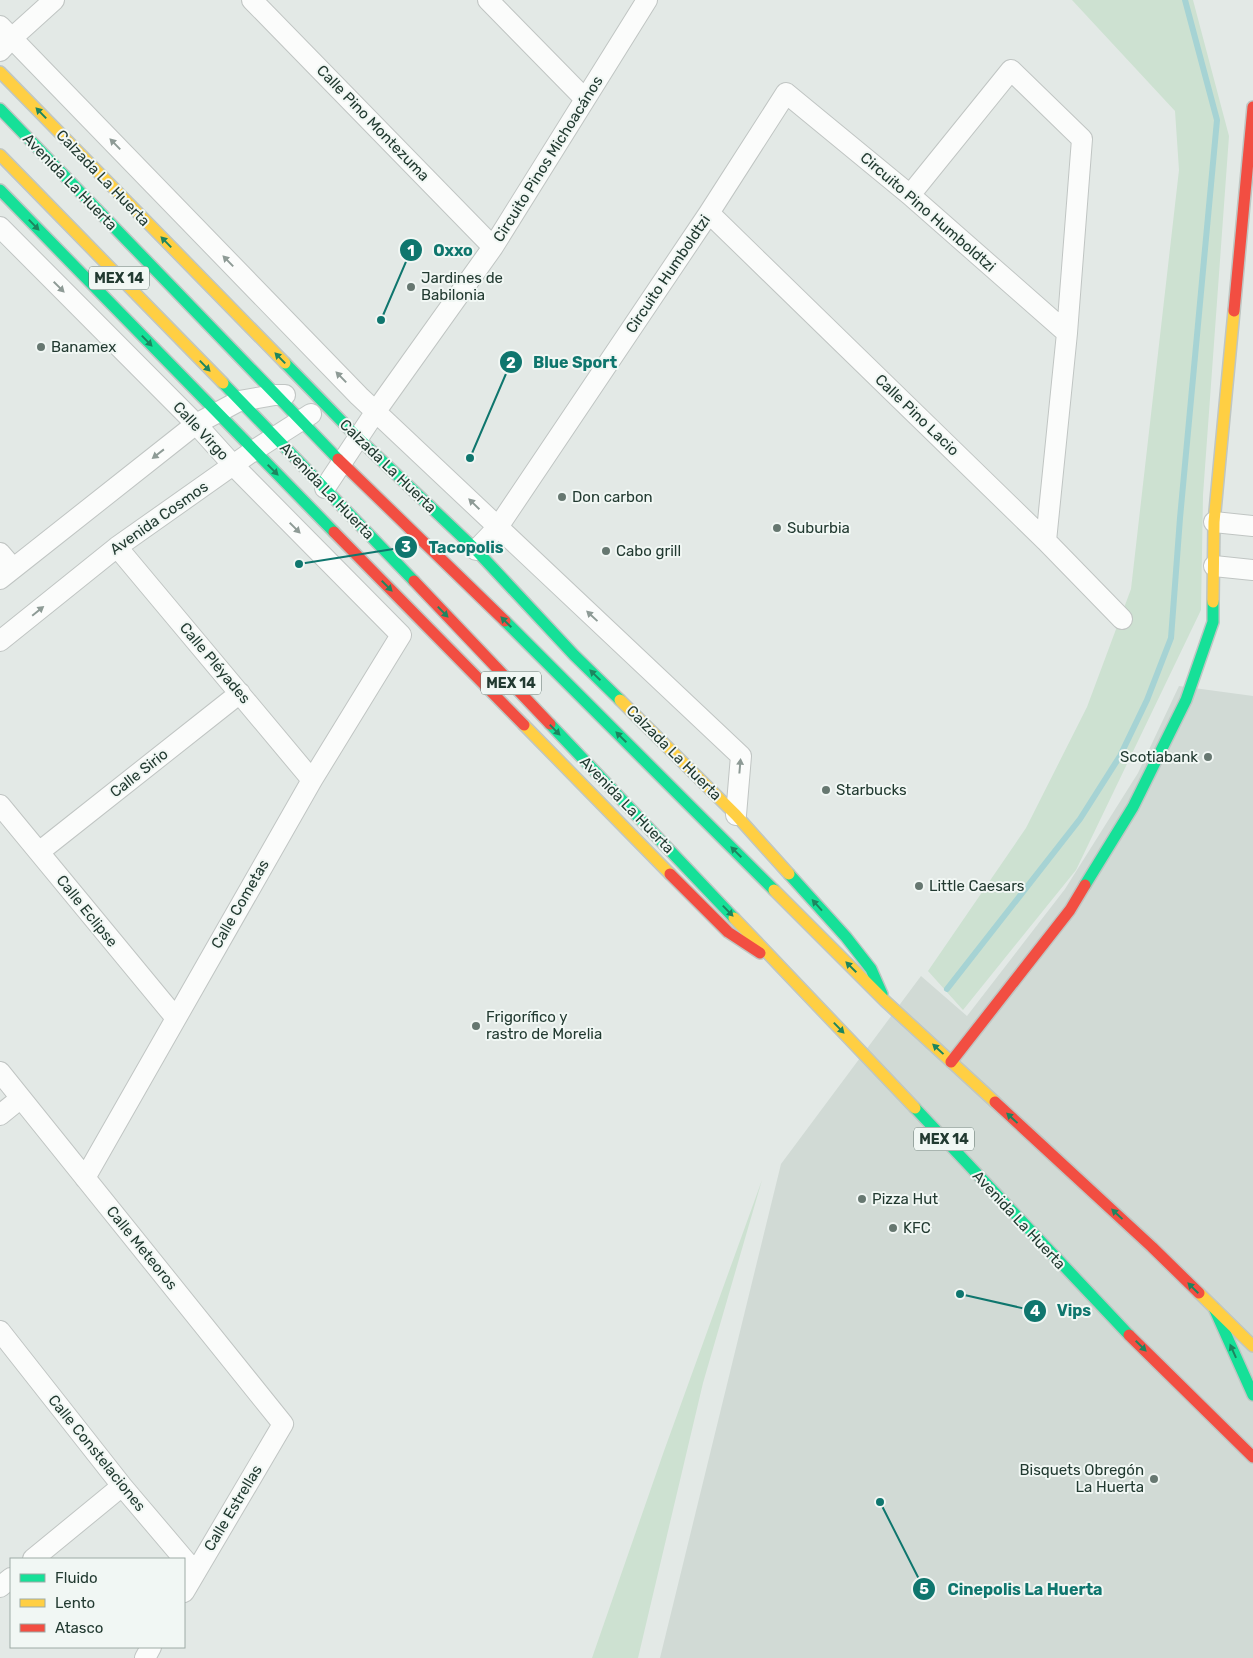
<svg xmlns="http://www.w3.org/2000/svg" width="1253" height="1658" font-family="Rubik,sans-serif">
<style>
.built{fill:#d1dad5}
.green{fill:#cde1d1}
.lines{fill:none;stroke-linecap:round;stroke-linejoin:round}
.stream{stroke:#a6d3d4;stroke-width:6}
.street-casing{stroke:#c0c5c3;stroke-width:22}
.fast-casing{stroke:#bfc6c3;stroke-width:14}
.slow-casing{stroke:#bfc6c3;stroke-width:14}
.jam-casing{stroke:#bfc6c3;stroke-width:14}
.street{stroke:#fbfcfb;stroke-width:20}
.fast{stroke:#16e098;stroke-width:11}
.slow{stroke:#ffcf43;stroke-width:11}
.jam{stroke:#f24e42;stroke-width:11}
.oneway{fill:#1d855f}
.oneway2{fill:#8e9b96}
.poi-dot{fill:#667770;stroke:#f1f7f4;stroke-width:2}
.labels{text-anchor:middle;stroke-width:4;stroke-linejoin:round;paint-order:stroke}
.shield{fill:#f1f7f4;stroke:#60736c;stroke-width:1}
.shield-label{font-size:14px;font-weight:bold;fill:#223a31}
.street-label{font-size:15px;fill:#223a31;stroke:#f1f7f4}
.poi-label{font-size:15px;fill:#223a31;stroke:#f1f7f4;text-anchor:start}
.leader{fill:none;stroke:#0f766e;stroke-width:2}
.callout-dot{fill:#0f766e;stroke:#f1f7f4;stroke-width:2}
.mark-label{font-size:15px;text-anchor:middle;font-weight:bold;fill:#fff}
.callout-label{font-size:16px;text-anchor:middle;font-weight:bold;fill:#0f766e;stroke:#f1f7f4;stroke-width:4;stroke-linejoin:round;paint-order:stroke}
</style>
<rect width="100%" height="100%" fill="#e3e9e6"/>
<path class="built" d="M 1179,686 L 1253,696 L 1253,1658 L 660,1658 L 781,1164 L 921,976 L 967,1016 L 1065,889 L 1138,773 Z"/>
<path class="green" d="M 1072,0 L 1193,0 L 1229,136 L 1203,495 L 1201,610 L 1076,870 L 963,1010 L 928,971 L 1026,828 L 1087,707 L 1131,589 L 1179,170 L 1175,111 Z
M 762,1180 L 703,1383 L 638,1658 L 592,1658 L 664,1451 Z"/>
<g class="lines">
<path class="stream" d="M 947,989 L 1080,819 L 1120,756 L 1147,700 L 1171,638 L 1180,518 L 1217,120 L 1185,0"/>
<defs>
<path id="street" d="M 252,0 L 493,247
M 488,0 L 584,98
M 0,26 L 359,396 L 741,756 L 736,815
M 0,51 L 12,38 L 54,0
M 910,195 L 1011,70 L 1082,139 L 1067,333 L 1046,541
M 709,213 L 1046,541 L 1122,619
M 0,227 L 196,424 L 233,465 L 401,635 L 312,780 L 85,1178
M 325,488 L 376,411 L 493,247 L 647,0
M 1214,522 L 1253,526
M 117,547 L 312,780
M 476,550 L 498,527 L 709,213 L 786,93 L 910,195 L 1067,333
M 0,553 L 13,568
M 1214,566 L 1253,570
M 0,579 L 196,424 L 239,401 L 275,395 L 285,395
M 0,641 L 117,547 L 253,451 L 311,414
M 0,805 L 175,1017
M 39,852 L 240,693
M 0,1072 L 283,1424 L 184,1592
M 0,1115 L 21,1098
M 0,1331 L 122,1486 L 195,1572
M 33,1559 L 122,1486
M 0,1587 L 11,1578
M 145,1658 L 151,1647"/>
<path id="fast" d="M 0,109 L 338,459
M 0,190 L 334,532
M 285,363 L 358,438 L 476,550 L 574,655 L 620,700
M 223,383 L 414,581
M 505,621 L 774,890
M 550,724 L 734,918
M 789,874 L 846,937 L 871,969 L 882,994
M 1085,885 L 1133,807 L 1186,700 L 1213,622 L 1213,602
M 915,1108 L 1129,1335
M 1214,1308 L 1253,1395"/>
<path id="slow" d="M 0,72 L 285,363
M 0,155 L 223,383
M 1213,602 L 1214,522 L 1234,311
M 620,700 L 736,815 L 789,874
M 524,725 L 670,874
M 774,890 L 885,1001 L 995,1102
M 734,918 L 915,1108
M 1199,1293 L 1253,1346"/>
<path id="jam" d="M 1234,311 L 1253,107
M 338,459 L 505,621
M 334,532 L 524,725
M 414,581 L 550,724
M 670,874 L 728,932 L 760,953
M 951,1062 L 1070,910 L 1085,885
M 995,1102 L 1152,1247 L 1199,1293
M 1129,1335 L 1253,1457"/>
</defs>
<use href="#street" class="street-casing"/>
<use href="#fast" class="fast-casing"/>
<use href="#slow" class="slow-casing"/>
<use href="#jam" class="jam-casing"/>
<use href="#street" class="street"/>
<use href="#fast" class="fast"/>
<use href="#slow" class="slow"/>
<use href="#jam" class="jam"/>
</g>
<defs><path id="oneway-solid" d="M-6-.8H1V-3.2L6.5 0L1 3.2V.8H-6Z" transform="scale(1.25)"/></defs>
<g class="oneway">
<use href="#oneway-solid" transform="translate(41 113) rotate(-134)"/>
<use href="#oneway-solid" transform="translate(34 225) rotate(46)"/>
<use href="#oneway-solid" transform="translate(166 242) rotate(-134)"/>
<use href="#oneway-solid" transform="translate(147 341) rotate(46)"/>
<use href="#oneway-solid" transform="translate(280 358) rotate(-134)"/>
<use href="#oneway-solid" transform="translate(205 366) rotate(46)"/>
<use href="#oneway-solid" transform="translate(273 470) rotate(45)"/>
<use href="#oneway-solid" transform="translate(387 586) rotate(45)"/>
<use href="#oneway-solid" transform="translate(443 612) rotate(46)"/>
<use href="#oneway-solid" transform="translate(506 622) rotate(-135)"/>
<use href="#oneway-solid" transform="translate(595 675) rotate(-136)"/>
<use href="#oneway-solid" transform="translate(555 730) rotate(46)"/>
<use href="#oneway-solid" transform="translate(621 737) rotate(-135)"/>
<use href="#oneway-solid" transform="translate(736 852) rotate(-135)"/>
<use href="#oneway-solid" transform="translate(817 905) rotate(-132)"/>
<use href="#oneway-solid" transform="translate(728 911) rotate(46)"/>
<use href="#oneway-solid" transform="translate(851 967) rotate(-135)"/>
<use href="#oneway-solid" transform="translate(839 1028) rotate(46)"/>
<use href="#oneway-solid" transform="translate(938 1049) rotate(-137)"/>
<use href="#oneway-solid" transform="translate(1012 1118) rotate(-137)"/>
<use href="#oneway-solid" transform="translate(1117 1214) rotate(-137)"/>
<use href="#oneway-solid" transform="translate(1193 1288) rotate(-135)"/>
<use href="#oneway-solid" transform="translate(1141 1346) rotate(45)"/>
<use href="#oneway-solid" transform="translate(1233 1351) rotate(-114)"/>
</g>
<g class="oneway2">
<use href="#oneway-solid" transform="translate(115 144) rotate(-134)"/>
<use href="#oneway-solid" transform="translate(228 261) rotate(-134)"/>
<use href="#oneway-solid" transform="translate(59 287) rotate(45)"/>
<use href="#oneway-solid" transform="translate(341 377) rotate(-134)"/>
<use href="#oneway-solid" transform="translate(158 454) rotate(142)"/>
<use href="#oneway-solid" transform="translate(474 504) rotate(-136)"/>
<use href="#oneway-solid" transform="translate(295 528) rotate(45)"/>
<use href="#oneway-solid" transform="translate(38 611) rotate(-39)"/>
<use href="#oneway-solid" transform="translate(592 616) rotate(-137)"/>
<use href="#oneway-solid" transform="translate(740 766) rotate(-85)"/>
</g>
<g class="poi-dot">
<circle cx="411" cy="287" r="5"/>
<circle cx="41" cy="347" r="5"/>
<circle cx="562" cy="497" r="5"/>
<circle cx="777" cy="528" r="5"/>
<circle cx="606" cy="551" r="5"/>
<circle cx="1208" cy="757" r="5"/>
<circle cx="826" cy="790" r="5"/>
<circle cx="919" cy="886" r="5"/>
<circle cx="476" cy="1026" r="5"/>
<circle cx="862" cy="1199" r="5"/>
<circle cx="893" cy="1228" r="5"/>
<circle cx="1154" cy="1479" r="5"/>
</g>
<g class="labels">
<g class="shield">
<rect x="89" y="266.5" width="60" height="23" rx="4"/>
<rect x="481" y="671.5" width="60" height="23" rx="4"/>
<rect x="914" y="1127.5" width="60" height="23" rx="4"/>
</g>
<g class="shield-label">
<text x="119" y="283">MEX 14</text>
<text x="511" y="688">MEX 14</text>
<text x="944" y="1144">MEX 14</text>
</g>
<g class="street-label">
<text transform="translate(373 123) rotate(46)" y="5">Calle Pino Montezuma</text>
<text transform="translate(548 159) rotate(-58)" y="5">Circuito Pinos Michoacános</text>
<text transform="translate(103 178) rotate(46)" y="5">Calzada La Huerta</text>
<text transform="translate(70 182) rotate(46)" y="5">Avenida La Huerta</text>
<text transform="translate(928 212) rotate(41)" y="5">Circuito Pino Humboldtzi</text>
<text transform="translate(668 274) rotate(-56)" y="5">Circuito Humboldtzi</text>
<text transform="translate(917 415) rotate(44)" y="5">Calle Pino Lacio</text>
<text transform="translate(201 431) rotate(47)" y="5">Calle Virgo</text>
<text transform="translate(388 466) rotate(44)" y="5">Calzada La Huerta</text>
<text transform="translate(327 491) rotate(46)" y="5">Avenida La Huerta</text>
<text transform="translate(159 518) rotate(-35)" y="5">Avenida Cosmos</text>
<text transform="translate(215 663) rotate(50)" y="5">Calle Pléyades</text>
<text transform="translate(674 753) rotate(45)" y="5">Calzada La Huerta</text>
<text transform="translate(139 773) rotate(-38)" y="5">Calle Sirio</text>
<text transform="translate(627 805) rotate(46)" y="5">Avenida La Huerta</text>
<text transform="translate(240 904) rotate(-60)" y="5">Calle Cometas</text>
<text transform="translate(87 911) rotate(51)" y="5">Calle Eclipse</text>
<text transform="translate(1019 1220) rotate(47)" y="5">Avenida La Huerta</text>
<text transform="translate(142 1248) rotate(51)" y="5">Calle Meteoros</text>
<text transform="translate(97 1453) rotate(51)" y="5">Calle Constelaciones</text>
<text transform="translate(233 1508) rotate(-59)" y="5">Calle Estrellas</text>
</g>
<g class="poi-label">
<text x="421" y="283">Jardines de<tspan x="421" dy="17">Babilonia</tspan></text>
<text x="51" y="352">Banamex</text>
<text x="572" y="502">Don carbon</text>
<text x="787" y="533">Suburbia</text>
<text x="616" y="556">Cabo grill</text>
<text x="1198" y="762" text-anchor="end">Scotiabank</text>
<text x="836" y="795">Starbucks</text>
<text x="929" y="891">Little Caesars</text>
<text x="486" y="1022">Frigorífico y<tspan x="486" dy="17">rastro de Morelia</tspan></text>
<text x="872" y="1204">Pizza Hut</text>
<text x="903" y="1233">KFC</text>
<text x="1144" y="1475" text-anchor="end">Bisquets Obregón<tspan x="1144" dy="17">La Huerta</tspan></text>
</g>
</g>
<path class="leader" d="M381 320L411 250M470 458L511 362M299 564L406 547M960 1294L1035 1311M880 1502L924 1589"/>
<g class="callout-dot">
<circle cx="381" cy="320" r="5"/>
<circle cx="470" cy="458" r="5"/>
<circle cx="299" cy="564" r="5"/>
<circle cx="960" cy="1294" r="5"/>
<circle cx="880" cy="1502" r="5"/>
<circle cx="411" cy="250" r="12"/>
<circle cx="511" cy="362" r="12"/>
<circle cx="406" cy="547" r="12"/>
<circle cx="1035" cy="1311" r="12"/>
<circle cx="924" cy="1589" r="12"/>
</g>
<g class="mark-label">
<text x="411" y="256">1</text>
<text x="511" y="368">2</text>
<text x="406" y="552">3</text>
<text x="1035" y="1316">4</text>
<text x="924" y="1594">5</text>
</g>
<g class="callout-label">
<text x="453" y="256">Oxxo</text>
<text x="575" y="368">Blue Sport</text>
<text x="466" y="553">Tacopolis</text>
<text x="1074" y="1316">Vips</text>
<text x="1025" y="1595">Cinepolis La Huerta</text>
</g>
<rect x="10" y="1558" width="175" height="90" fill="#f1f7f4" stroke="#9eaba6"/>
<rect x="20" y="1574" width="25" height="8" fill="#16e098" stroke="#9eaba6"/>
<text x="55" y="1583" font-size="15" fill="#223a31">Fluido</text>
<rect x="20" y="1599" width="25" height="8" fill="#ffcf43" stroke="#9eaba6"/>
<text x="55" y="1608" font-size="15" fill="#223a31">Lento</text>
<rect x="20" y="1624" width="25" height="8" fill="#f24e42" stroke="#9eaba6"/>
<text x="55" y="1633" font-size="15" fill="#223a31">Atasco</text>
</svg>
